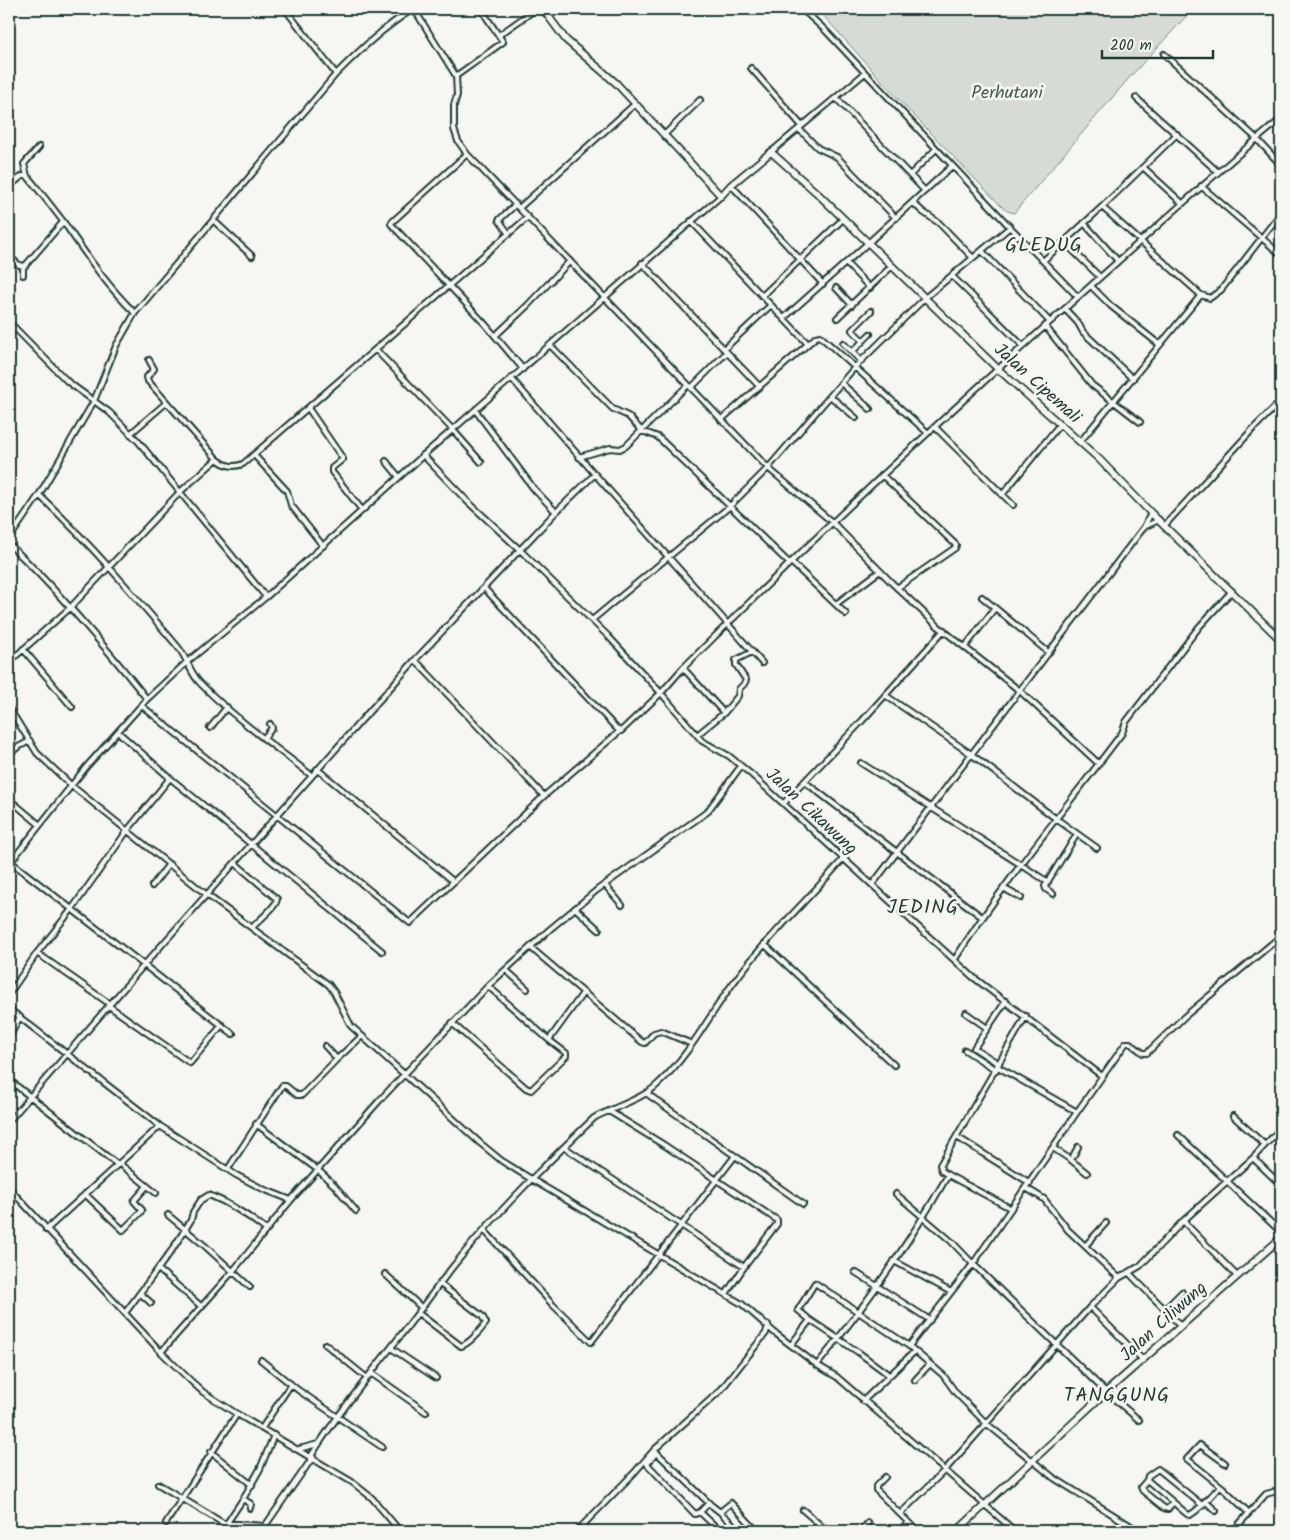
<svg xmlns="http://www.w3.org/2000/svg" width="1290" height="1540" font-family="Kalam,sans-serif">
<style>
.green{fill:#d6dbd6;stroke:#7a8c85}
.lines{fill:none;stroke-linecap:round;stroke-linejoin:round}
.street-casing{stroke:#1f3d34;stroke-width:8}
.secondary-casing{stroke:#1f3d34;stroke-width:9}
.street{stroke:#f6f6f2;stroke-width:4}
.secondary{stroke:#f6f6f2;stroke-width:5.5}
.labels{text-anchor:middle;stroke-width:5;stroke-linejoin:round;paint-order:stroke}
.park-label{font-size:18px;fill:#445d54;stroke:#f6f6f2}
.street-label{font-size:18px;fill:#1f3d34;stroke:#f6f6f2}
.quarter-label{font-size:20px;letter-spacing:1px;fill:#1f3d34;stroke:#f6f6f2}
</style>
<rect width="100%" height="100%" fill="#f6f6f2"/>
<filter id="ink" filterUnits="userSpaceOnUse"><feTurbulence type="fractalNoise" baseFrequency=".02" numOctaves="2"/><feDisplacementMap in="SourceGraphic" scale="10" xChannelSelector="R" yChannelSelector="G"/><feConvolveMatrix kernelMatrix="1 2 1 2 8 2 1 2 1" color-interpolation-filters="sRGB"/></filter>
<g filter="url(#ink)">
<path class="green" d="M 823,9 L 1193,9 L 1129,78 L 1014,213 L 1007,211 L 1002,207 L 900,101 L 819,11 Z"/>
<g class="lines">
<defs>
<path id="street" d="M 285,9 L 336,74
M 414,9 L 456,76 L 457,95 L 454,105 L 454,129 L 458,141 L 467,154 L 768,468 L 832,522 L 892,583 L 939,627 L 1020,691 L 1098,763
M 802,9 L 825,30 L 1010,227 L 1078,297
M 499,35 L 536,9
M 1164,54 L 1257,139 L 1281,119
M 751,68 L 802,126
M 456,76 L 503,42 L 481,9
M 836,98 L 925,191
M 1136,98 L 1218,172
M 799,129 L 818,148 L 837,157 L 896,218
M 664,135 L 700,100
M 771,152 L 865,73
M 467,154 L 392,222 L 391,224 L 485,324 L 523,369
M 1143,167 L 1182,203
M 910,175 L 936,149
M 27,176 L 24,164 L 39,147
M 731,185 L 823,284
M 1201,186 L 1278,252
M 9,187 L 22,176 L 27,176 L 29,178 C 41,193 53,208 65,224 C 87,256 107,286 135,313
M 913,203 L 923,212 L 939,223 L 973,258
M 1102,207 L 1201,295 L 1210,298 L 1221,290 L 1281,213
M 519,208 L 635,104
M 213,220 L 252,256
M 691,221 L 808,344
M 1084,223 L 1118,261
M 509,234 L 499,220 L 516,204
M 1064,242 L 1100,277
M 982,251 L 1050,322
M 9,256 L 19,265 L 25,266 L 63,222
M 1043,261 L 1102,207 L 1177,134
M 642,263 L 760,387
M 846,263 L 870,288
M 23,275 L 23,266
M 952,276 L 1023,346
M 1091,286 L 1111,306 L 1160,345
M 836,288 L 852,305
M 762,296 L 843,219
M 1065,309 L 1078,323 L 1083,332 L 1133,379
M 784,318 L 868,243 L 952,166
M 837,318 L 892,266
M 9,322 L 68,382 L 109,412 L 138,441 L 266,597
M 1045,326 L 1092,385 L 1140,422
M 495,336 L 527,306 L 570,261
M 863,341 L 852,330 L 871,311
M 843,343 L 861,361
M 550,345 L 613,409 L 628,416 L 642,431 L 658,437 L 789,563
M 724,349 L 771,305
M 376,350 L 453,430 L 481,462
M 852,352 L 870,334
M 149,360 L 154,369 L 147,377 L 148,381 L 217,459 C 226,466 233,468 243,464 L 528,217
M 512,379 C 594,475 679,568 762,663
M 841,383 L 870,409
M 691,388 L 727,352
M 830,396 L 856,418
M 308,408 L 343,459 L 332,468 L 332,472 L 362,510
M 476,411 L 534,489 L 556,512
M 721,420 L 816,337 L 820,336 L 928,433
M 935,427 L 1013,505
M 130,434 L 166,403
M 1080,442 L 1201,295
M 254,455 L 287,491 L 291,505 L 323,546
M 423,455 L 467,501 L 520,550 L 608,636 L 661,693 L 702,741 L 729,756 L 752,775 L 973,977 L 1102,1076
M 579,457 L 610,448 L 620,449 L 626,446 L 688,385
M 386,461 L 399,477
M 882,475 L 956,545 L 955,548 L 897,588
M 39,495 C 89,542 134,595 178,647 C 187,658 190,673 200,683 C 233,717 274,746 311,775
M 1002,495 L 1060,424
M 1165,525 L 1251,431 L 1281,401
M 1144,527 L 1159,520
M 9,539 L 39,495 L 94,401 L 116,346 L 135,313 L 336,74 C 360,50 384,27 413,9
M 9,544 C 59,592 104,645 147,699
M 791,562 L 846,614
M 484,588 L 618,730 L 621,731 L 661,693 L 683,668 C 811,540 943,417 1078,297 C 1138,244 1196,190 1257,139 L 1281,165
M 982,597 L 1048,652
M 836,604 L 880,571
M 592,620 L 729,507 L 768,468 L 855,367 L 926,297 L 1010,227
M 965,647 L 995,608
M 23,649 L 72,707
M 415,660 L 544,796
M 9,662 L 70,608 L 180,492 L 217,459
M 683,668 L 724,713
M 885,695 L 971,754 L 1055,818 L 1097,848
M 142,706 L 410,923 L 544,796 L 620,731
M 9,708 L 37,753 L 72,786 L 207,895 L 329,985 L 334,992 L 351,1026 L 480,1143 L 502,1161 L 531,1179 L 742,1304 L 775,1333 L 817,1365 L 837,1377 L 1015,1531
M 210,728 L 227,707
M 118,732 L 170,778 L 382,951
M 697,735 L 724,713 L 738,696 L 739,689 L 744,684 L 746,680 L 736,665 L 736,660 L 752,652
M 264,738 L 272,728 L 270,724
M 9,754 L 18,747 L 30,741
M 861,763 L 1048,882
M 317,769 L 453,881
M 805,782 L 982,917
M 9,799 L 40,825
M 784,803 L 862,721 L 944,630
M 11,862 L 233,1034
M 235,863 L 277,899 C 276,908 258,920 252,928
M 9,864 L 87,766 L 147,699 L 187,662 L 266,597 L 427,452 L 721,196
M 605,885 L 622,905
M 872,885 L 1144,527 L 1151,513
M 152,886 L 169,864
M 1005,889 L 1021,898
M 1053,894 L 1046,889 L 1045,886 L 1077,834
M 575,908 L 599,930
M 764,944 L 894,1065
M 530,947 L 642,1042 L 645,1043 L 654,1033 L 661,1031 L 692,1044
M 37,953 L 110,1004
M 955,959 C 1005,880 1066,808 1122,733 L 1126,722 L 1199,627 L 1232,591
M 506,970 L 527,989
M 488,986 L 549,1040 L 583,993
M 9,994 L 37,953 L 72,909 L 127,831 L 170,778
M 109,1006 L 190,1063 L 222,1025
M 9,1009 L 160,1126 L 236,1175 L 263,1189 L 291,1200
M 966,1013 L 987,1028
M 452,1023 L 526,1088 L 531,1090 L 566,1056 L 566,1053 L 549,1040
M 9,1037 C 14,1030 15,1024 20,1017
M 325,1046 L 337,1059 L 362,1036
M 965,1050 L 996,1070
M 999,1064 L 974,1048 L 1006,1001
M 998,1067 L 1077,1112
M 9,1080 L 118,1165
M 646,1093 L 803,1204
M 609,1111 L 664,1145 L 777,1220 L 777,1224 L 744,1267 L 726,1294
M 1233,1116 L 1265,1145
M 9,1121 L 144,965 L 415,660 L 553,515 L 594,475
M 256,1124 L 318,1170 L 335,1186 L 356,1211
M 1178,1135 L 1281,1232
M 957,1137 L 1030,1183
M 564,1147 L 744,1267
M 1053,1148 L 1071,1160 L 1078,1147
M 1253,1158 L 1281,1185
M 1071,1160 L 1087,1173
M 120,1164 L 156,1193
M 228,1169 L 282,1086 L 286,1086 L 297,1095 L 302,1095 L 337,1059
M 948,1175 L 1010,1208
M 9,1188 L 161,1352 L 192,1382 L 203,1392 L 237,1414 L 352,1482 L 372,1498 L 400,1531
M 1026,1188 L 1044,1199 L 1068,1230 L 1119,1278 L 1140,1266 L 1183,1221 L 1253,1158 L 1281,1128
M 85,1194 L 123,1230 L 141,1212 L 142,1210 L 134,1201 L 147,1186
M 896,1194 L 951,1241 L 973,1264 L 909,1346
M 168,1215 L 205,1246 L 250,1287
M 1183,1221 L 1237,1276
M 46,1230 L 160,1126
M 484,1230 L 553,1305 L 591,1342 L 735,1156
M 1085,1246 L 1106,1223
M 894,1261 L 951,1292
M 158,1269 L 202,1307
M 855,1272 L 930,1320
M 1129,1273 L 1181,1326
M 385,1274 L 422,1308
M 140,1293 L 151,1303
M 1090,1307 L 1143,1360
M 1164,1310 L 1182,1292
M 125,1313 L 172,1250 L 191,1220 L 193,1212 L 201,1200 L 209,1195 C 229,1203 249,1216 266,1230
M 418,1313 L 461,1346 C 469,1344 481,1330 486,1323 L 482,1316 L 440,1284
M 810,1320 L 798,1310 L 815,1283 L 909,1346 L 943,1375 L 956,1393 L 987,1424 L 1054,1478 L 1139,1531
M 325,1344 L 367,1378
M 791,1345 L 810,1320 L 858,1352 L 889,1375
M 391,1348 L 436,1378
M 161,1352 L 233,1271 L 291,1200 L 379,1101 L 488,986 L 549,930 L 597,890 L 707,812 L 741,766
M 261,1360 L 298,1390 L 382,1447
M 817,1365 C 866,1305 910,1242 948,1175 L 942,1171 L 940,1165 L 1026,1016
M 371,1373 L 426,1412
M 915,1380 L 930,1364
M 863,1401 L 915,1351
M 1139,1420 L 1106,1392 L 973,1264 L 1077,1112 L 1126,1043 L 1130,1043 L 1143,1053 L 1147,1053 L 1184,1017 L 1281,936
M 262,1428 L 291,1384
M 299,1449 L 318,1444
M 654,1450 L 711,1505 L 720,1512 L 740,1531
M 211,1452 L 252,1485
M 657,1452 L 647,1464 L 695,1514 L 700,1512 L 709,1503
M 311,1456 C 337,1415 367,1378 397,1340 C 417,1315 435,1289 455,1264 C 497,1212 546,1164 594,1118 C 600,1114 605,1113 611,1110 C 626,1103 646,1096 658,1084 C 691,1054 710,1013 737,978 C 769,935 809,899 843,859
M 1225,1463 L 1200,1445 L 1187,1459 L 1222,1487 L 1249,1513 L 1233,1531
M 885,1477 L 876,1486 L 876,1490 L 917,1531
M 1147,1480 L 1141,1487 L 1143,1491 L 1164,1508 L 1168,1509 L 1173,1502
M 158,1484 L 223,1523 L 265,1526 L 313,1457
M 1205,1501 L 1216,1511
M 1202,1505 L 1158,1469 L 1148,1476 L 1147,1480 L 1187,1514 L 1190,1515 C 1202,1508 1211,1496 1220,1486
M 250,1508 L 251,1504 L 243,1499 L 260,1469 L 274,1435
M 803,1510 L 827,1531
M 700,1512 L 720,1531
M 720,1512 L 731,1503 L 757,1531
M 1249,1513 L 1266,1494 L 1277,1491 L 1281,1486
M 900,1514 L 945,1470 L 1090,1307 L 1119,1278
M 166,1523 L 237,1414
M 227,1523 L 243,1499
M 389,1531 L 395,1526
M 577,1531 L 634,1473 L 654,1450 L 720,1391 L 766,1333 L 768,1325
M 861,1531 L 868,1523
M 900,1531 L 908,1522"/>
<path id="secondary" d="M 543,9 L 566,40 L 616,83 L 721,196 L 731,185 L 771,152 L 818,194 L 998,369 L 1099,459 L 1151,513 L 1281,640
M 957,1531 L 1106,1392 L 1281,1238"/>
</defs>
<use href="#street" class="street-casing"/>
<use href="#secondary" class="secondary-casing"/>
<use href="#street" class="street"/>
<use href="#secondary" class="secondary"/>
</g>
</g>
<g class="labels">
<g class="park-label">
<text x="1007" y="98">Perhutani</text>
</g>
<g class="street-label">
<text transform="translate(1038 383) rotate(42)" y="6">Jalan Cipemali</text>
<text transform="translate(812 811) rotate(43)" y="6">Jalan Cikawung</text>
<text transform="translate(1163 1321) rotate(-42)" y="6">Jalan Ciliwung</text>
</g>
<g class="quarter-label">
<text x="1044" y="251">GLEDUG</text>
<text x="923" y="913">JEDING</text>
<text x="1117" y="1401">TANGGUNG</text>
</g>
</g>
<rect width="1290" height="1540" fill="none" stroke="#f6f6f2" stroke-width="30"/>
<rect x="15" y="15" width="1260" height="1510" fill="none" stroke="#1f3d34" stroke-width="2" filter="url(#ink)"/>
<path d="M1102 50v8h111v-8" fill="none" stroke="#1f3d34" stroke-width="2.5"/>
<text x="1110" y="50" font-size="15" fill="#1f3d34" stroke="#f6f6f2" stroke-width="4" paint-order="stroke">200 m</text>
</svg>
